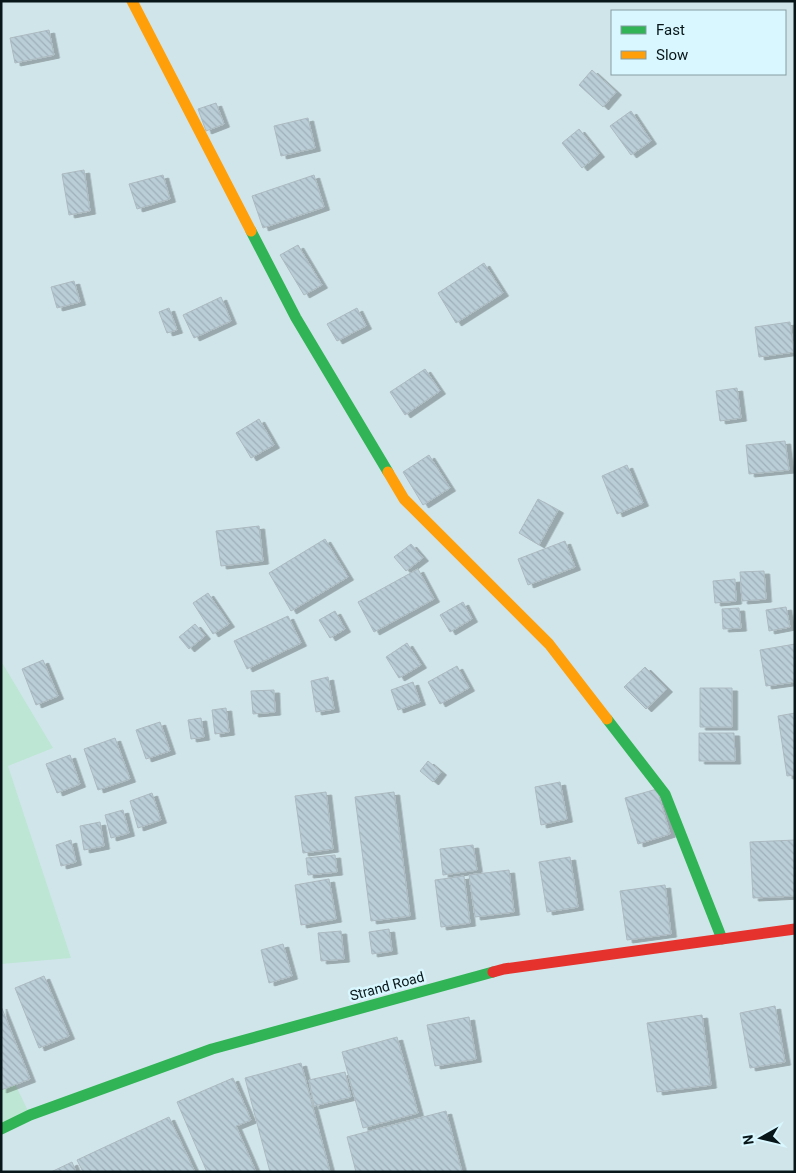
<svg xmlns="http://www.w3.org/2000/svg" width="796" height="1173" font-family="Roboto,sans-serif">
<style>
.green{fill:#bde6d4}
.building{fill:url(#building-back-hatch);stroke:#acbac0;filter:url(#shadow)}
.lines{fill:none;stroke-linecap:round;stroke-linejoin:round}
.fast{stroke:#30b455;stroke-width:11}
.slow{stroke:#ff9f0a;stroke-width:11}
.jam{stroke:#e5322d;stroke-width:11}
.labels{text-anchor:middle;stroke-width:5;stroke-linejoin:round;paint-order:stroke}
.street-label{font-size:14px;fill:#081619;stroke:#d9f7fe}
</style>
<defs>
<pattern id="building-back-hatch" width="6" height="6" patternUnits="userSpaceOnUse" patternTransform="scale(1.25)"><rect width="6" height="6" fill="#baced8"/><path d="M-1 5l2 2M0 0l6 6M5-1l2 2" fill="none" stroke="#9eb0b9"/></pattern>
<filter id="shadow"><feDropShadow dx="5.5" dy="3" stdDeviation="0" flood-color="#0004"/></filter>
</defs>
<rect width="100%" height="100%" fill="#d0e5ea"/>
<path class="green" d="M 1,661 L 53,748 L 8,766 L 71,958 L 1,964 Z
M 1,1055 L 30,1115 L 1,1129 Z"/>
<path class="building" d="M 49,30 L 54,55 L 15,63 L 10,38 Z
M 592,70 L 616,92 L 603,107 L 579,85 Z
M 216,103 L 224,124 L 206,131 L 198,109 Z
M 631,111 L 651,141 L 631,155 L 610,126 Z
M 308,118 L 315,148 L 281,156 L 274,126 Z
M 579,129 L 599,154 L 582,168 L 562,143 Z
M 84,170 L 90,211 L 69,215 L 62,174 Z
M 163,175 L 170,199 L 137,209 L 129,184 Z
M 314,175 L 324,207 L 263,228 L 252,196 Z
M 298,245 L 322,285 L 304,295 L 280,255 Z
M 484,263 L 503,293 L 456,323 L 438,293 Z
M 74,281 L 80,302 L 57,308 L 51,287 Z
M 221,297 L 231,321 L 194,338 L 183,315 Z
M 169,308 L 177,330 L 167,333 L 159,312 Z
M 357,308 L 366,326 L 337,341 L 327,324 Z
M 790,322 L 794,352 L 759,357 L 755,327 Z
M 425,369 L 440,391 L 405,415 L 390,392 Z
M 737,388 L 741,418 L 720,421 L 716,391 Z
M 259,419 L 274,445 L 251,458 L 236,433 Z
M 785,441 L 789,470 L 749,474 L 746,445 Z
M 429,455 L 450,488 L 423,505 L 403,472 Z
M 627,465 L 643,503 L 617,514 L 602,476 Z
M 538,499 L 558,510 L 539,545 L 519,533 Z
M 259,526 L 263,561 L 221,566 L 216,531 Z
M 325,539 L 348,577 L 291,611 L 269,573 Z
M 565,541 L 575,567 L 528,585 L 518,559 Z
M 411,544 L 423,558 L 406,571 L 394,557 Z
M 418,569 L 434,599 L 374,632 L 358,602 Z
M 764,571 L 766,599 L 742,601 L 740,572 Z
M 735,579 L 736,601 L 715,603 L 713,581 Z
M 208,593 L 229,624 L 213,634 L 193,603 Z
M 463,602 L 472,619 L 450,632 L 440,615 Z
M 786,607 L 790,627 L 769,631 L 766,610 Z
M 739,608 L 741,628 L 723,629 L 722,609 Z
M 335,611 L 345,629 L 330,638 L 319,620 Z
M 288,616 L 301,643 L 247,669 L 234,641 Z
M 195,624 L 205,636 L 189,649 L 179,637 Z
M 407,643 L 421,665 L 399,678 L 386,657 Z
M 795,644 L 795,682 L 766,686 L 760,650 Z
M 43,660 L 58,696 L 36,705 L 22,669 Z
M 457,666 L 469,688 L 440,704 L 428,682 Z
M 645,667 L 667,689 L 646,709 L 624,687 Z
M 328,677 L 334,709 L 316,712 L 311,681 Z
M 413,682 L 420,702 L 398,710 L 391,690 Z
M 700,688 L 732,688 L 732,727 L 700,727 Z
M 274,690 L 275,712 L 253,714 L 251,691 Z
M 226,708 L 229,732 L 215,734 L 212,710 Z
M 795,713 L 795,775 L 787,776 L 778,716 Z
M 201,718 L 204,737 L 191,739 L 188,720 Z
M 160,722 L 170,751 L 146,759 L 136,730 Z
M 699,733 L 734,733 L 735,761 L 699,761 Z
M 115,738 L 130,779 L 98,790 L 84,749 Z
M 70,755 L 80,784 L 57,793 L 46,764 Z
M 428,761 L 441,772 L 433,782 L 420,771 Z
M 560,782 L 567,819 L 541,825 L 535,787 Z
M 657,789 L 670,834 L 638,844 L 625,798 Z
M 326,792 L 333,849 L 303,853 L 295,796 Z
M 394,792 L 410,916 L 371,921 L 355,797 Z
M 152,793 L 161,820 L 138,828 L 130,801 Z
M 123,810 L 129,833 L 111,838 L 105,815 Z
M 100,822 L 104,846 L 84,850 L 80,826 Z
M 71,840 L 76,862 L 61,866 L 56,845 Z
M 795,840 L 795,896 L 753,898 L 750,842 Z
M 473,845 L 477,870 L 443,875 L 440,849 Z
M 335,855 L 337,872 L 308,875 L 306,858 Z
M 570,857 L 578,907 L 547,912 L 539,862 Z
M 509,870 L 514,912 L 475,917 L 469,875 Z
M 464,876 L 470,923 L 441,927 L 435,880 Z
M 329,879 L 336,919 L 301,925 L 295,885 Z
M 665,885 L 671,934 L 627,940 L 620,891 Z
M 389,929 L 392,951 L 372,954 L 369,932 Z
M 341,931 L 344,959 L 321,961 L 318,933 Z
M 283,944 L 292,976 L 269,983 L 261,950 Z
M 44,976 L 69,1036 L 39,1048 L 15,988 Z
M 1,1006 L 30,1079 L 1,1090 Z
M 775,1006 L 785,1062 L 750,1068 L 740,1013 Z
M 702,1015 L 711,1085 L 657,1092 L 647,1023 Z
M 469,1017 L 476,1059 L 435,1066 L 427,1025 Z
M 397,1037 L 418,1113 L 363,1128 L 342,1052 Z
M 301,1063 L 330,1172 L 270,1172 L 245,1078 Z
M 345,1072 L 351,1097 L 314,1106 L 309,1080 Z
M 233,1078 L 251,1120 L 236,1126 L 256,1172 L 207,1172 L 177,1102 Z
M 446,1111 L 462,1172 L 356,1172 L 347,1137 Z
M 169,1117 L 195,1172 L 83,1172 L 77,1160 Z
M 72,1162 L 76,1172 L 51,1172 Z"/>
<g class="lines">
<path class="fast" d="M 251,231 L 296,318 L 388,472
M 607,719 L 665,794 L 722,939
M 1,1129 L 30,1115 L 212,1049 L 493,972"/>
<path class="slow" d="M 132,1 L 251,231
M 388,472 L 404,499 L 549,644 L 607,719"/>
<path class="jam" d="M 493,972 L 504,969 L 795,929"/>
</g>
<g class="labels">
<g class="street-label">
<text transform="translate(387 986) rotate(-15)" y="5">Strand Road</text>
</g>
</g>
<rect width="796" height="1173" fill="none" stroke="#081619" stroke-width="5"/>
<rect x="611" y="10" width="175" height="65" fill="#d9f7fe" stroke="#859da2"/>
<rect x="621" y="26" width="25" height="8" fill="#30b455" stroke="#859da2"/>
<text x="656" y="35" font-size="15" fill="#081619">Fast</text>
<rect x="621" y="51" width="25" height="8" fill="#ff9f0a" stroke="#859da2"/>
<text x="656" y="60" font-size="15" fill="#081619">Slow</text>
<g transform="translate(761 1138) rotate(262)" stroke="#d9f7fe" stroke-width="4" paint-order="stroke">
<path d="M0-4L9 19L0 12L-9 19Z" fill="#081619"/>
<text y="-8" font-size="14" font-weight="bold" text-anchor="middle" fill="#081619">N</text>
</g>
</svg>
